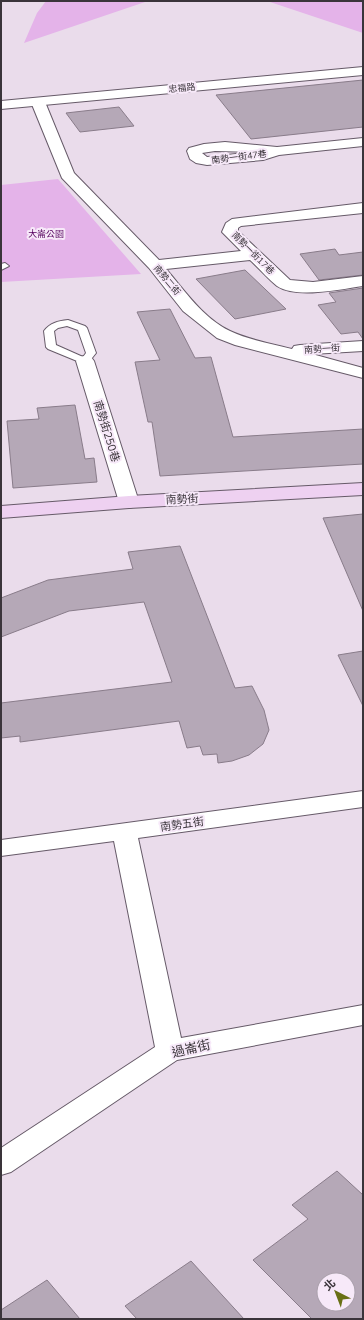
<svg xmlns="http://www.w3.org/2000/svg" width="364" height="1320" font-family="'Nunito Sans','Noto Sans TC',sans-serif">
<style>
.green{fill:#e4b3e9}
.building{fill:#b5a8b7;stroke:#897c8a;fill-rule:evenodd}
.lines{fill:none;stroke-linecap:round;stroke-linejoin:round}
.service-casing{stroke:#665a68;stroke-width:2}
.minor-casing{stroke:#665a68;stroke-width:2}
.tertiary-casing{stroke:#665a68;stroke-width:2}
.secondary-casing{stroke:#665a68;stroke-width:2}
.service{fill:#fff;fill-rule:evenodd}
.minor{fill:#fff;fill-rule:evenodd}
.tertiary{fill:#fff;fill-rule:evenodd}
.secondary{fill:#eed1f1;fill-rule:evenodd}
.labels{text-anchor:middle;stroke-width:4;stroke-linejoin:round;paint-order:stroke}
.far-street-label{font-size:9px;fill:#3a343a;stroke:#f7e9f9}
.far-park-label{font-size:9px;fill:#54005d;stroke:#f7e9f9}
.street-label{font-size:11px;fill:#3a343a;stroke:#f7e9f9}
.near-street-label{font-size:13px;fill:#3a343a;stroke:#f7e9f9}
</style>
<rect width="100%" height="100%" fill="#eadceb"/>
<path class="green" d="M 46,1 L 148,1 L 24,43 L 37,13 Z
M 267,1 L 363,1 L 363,33 Z
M 58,179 L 141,274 L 1,282 L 1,185 Z"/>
<path class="building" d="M 363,80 L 363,127 L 251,139 L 216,95 Z
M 119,107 L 134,126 L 80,132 L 66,113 Z
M 335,249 L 339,255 L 363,252 L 363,275 L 319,280 L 300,254 Z
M 245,270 L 286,309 L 235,319 L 196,279 Z
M 363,288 L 363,339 L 358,332 L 341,334 L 318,305 L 336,302 L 329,293 Z
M 170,309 L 195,358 L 211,357 L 233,437 L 363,429 L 363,464 L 160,476 L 152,422 L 148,422 L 135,362 L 160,360 L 137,312 Z
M 75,405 L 85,459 L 94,458 L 97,482 L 13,488 L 7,421 L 39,419 L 37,408 Z
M 363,514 L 363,611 L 323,518 Z
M 180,546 L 235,688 L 252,686 L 264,710 L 269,730 L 263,744 L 249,755 L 232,761 L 218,763 L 217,754 L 203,755 L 200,746 L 187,748 L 179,721 L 20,742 L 20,736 L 1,738 L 1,703 L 172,682 L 144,602 L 69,611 L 1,637 L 1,598 L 48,580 L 133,569 L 128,552 Z
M 363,651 L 363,706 L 338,655 Z
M 337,1171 L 363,1195 L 363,1319 L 312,1319 L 253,1260 L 308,1219 L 292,1205 ZM 324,1280 L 348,1280 L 348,1304 L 324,1304 Z
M 191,1261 L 244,1319 L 137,1319 L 125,1306 Z
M 47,1280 L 80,1319 L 1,1319 L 1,1310 Z"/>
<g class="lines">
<defs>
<path id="service" d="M 5,263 L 9,266 L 1,270 L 1,264 Z
M 68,320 L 85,326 L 87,328 L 96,353 L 88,363 L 82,363 L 48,349 L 46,347 L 44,331 C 50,323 58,321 68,320 ZM 67,326 L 78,330 L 86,353 L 83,357 L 56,345 L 54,331 L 58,328 Z"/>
<path id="minor" d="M 38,98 L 43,99 L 45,102 L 74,173 L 159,260 L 241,251 L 222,232 L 226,223 L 232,219 L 363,203 L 363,213 L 241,226 L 238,228 L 238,231 L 290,280 L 313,282 L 363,276 L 363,286 C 342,289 296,299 277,286 C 268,279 259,268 250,260 L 166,269 C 185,291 203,318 230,331 C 249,340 272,344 292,349 L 294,346 L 300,345 L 363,341 L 363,351 L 312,354 L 363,368 L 363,378 L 235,345 L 217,338 L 183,311 L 149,268 L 62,178 L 31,102 L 33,99 Z
M 363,138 L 363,146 L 279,155 L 263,160 L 207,165 L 196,163 L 190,159 L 187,151 L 189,148 L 204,144 L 225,142 L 277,147 ZM 215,151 L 256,152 L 207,157 L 202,153 Z
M 85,356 L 91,357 L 94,361 L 139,502 L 136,506 L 129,508 L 122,506 L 119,502 L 76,361 L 79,357 Z
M 363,791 L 363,807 L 138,838 L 181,1038 L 363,1005 L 363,1025 L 177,1060 L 11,1172 L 1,1175 L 1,1148 L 155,1047 L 114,841 L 1,856 L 1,840 Z"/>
<path id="tertiary" d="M 363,67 L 363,75 L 1,109 L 1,101 Z"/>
<path id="secondary" d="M 363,483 L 363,495 L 129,508 L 1,518 L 1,506 L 129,496 Z"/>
</defs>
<use href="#service" class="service-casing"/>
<use href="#minor" class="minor-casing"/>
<use href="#tertiary" class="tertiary-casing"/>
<use href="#secondary" class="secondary-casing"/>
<use href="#service" class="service"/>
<use href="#minor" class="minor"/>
<use href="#tertiary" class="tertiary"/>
<use href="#secondary" class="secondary"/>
</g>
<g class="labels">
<g class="far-street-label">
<text transform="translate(182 88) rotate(-5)" y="3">忠福路</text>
<text transform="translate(239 157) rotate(-7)" y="3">南勢一街47巷</text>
<text transform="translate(253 253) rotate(45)" y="3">南勢一街17巷</text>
<text transform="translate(167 280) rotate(50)" y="3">南勢二街</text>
<text transform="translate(322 349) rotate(-4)" y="3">南勢一街</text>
</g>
<g class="far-park-label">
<text x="46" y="237">大崙公園</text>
</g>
<g class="street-label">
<text transform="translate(107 431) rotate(73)" y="4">南勢街250巷</text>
<text transform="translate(182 499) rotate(-3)" y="4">南勢街</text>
<text transform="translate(182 824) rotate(-8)" y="4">南勢五街</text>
</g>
<g class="near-street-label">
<text transform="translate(191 1048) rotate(-13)" y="5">過崙街</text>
</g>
</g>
<rect width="364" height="1320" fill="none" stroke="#3a343a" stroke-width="4"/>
<g transform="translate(336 1292) rotate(318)"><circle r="19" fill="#f7e9f9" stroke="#aba1ad"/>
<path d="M0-3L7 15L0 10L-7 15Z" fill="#696f15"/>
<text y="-6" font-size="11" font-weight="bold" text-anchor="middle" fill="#3a343a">北</text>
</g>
</svg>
